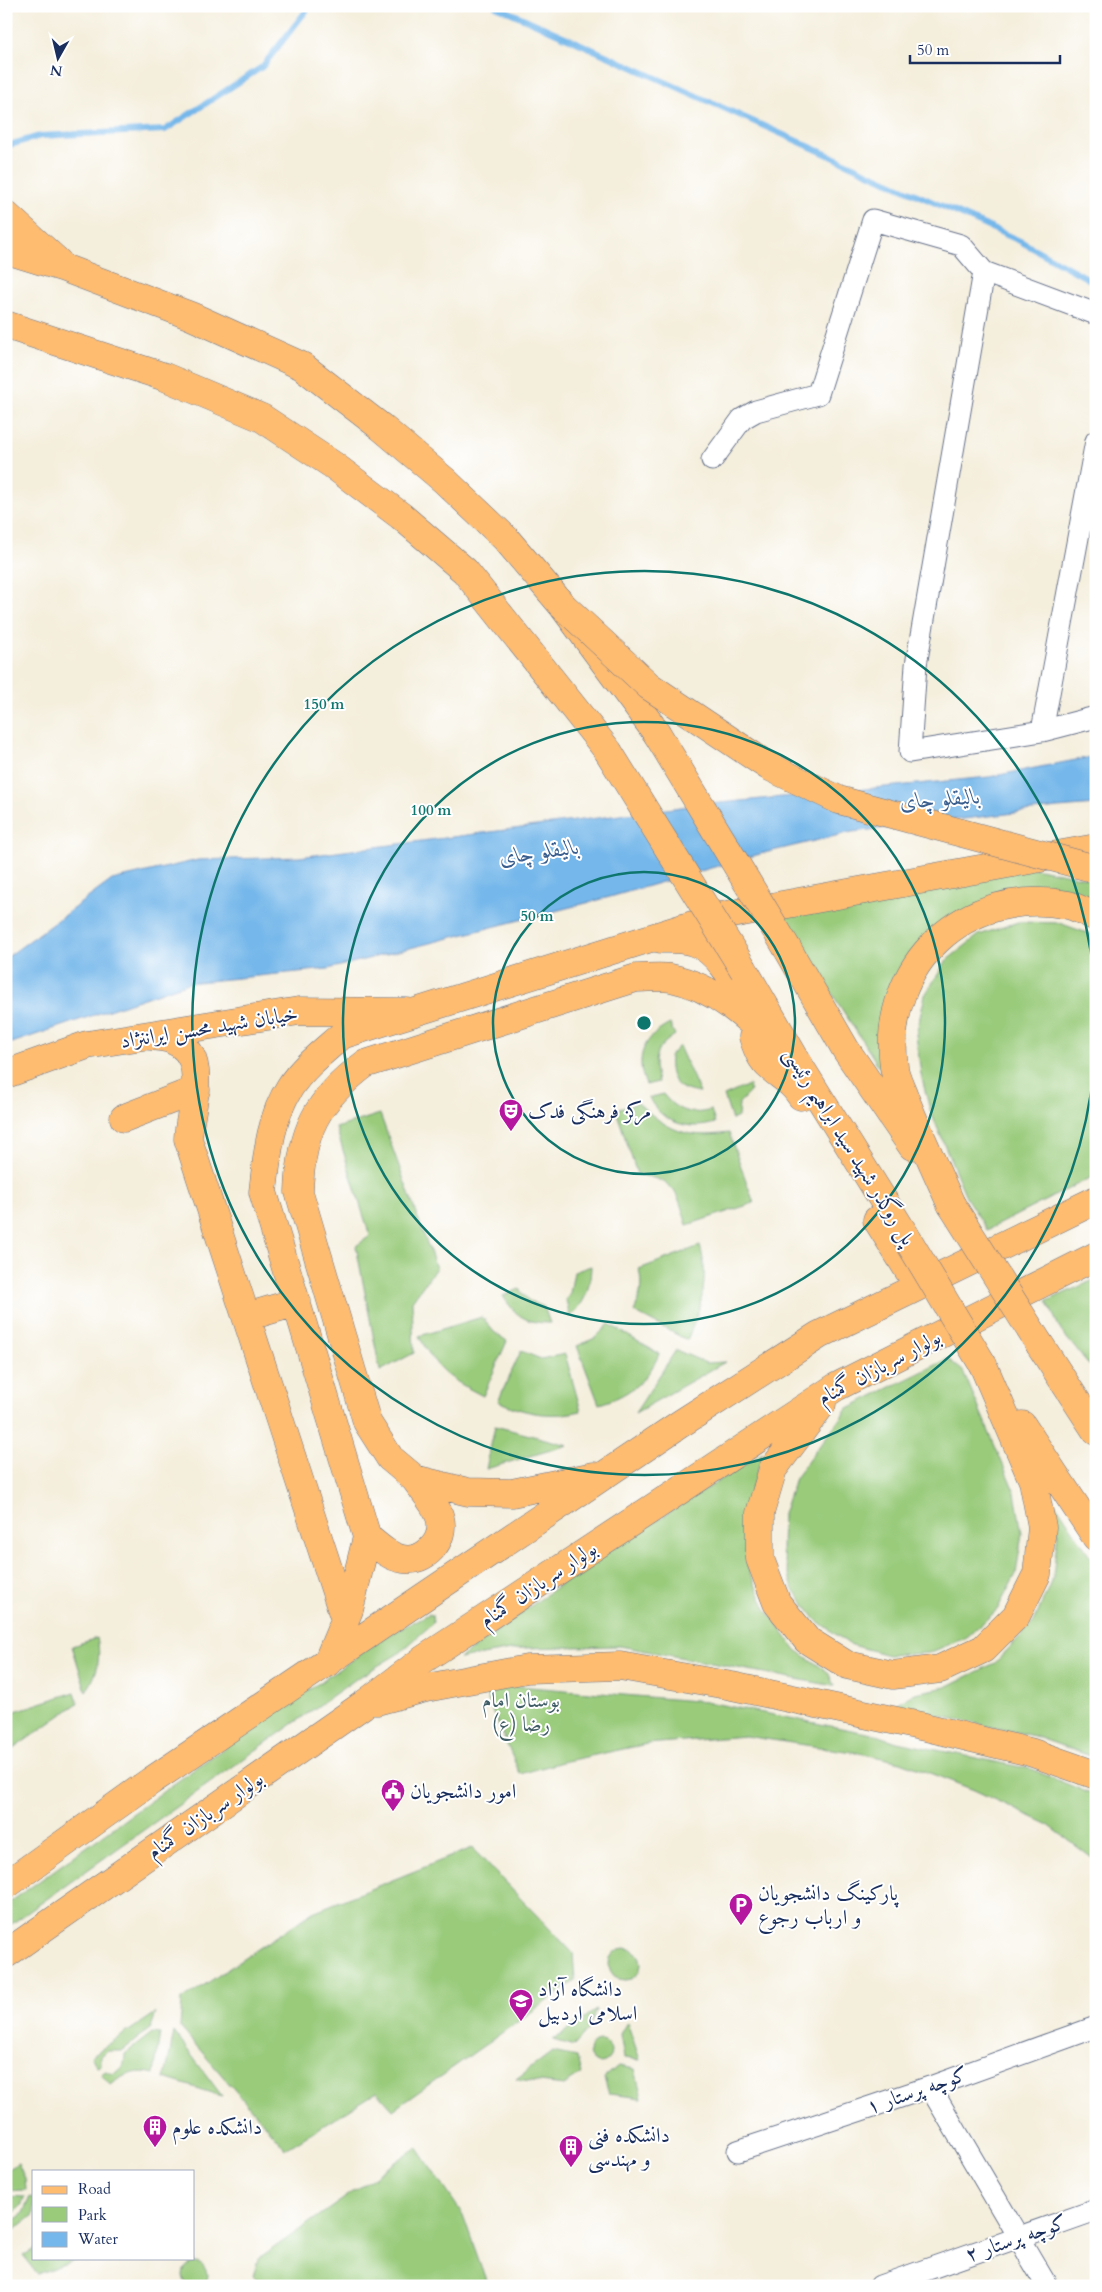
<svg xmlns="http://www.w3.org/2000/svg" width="1102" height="2292" font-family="Cardo,Amiri,serif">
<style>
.green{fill:#99cb7a;stroke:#5a7d6c}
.water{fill:#75b7ea;stroke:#4873a4}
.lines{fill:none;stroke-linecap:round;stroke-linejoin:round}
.stream{stroke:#75b7ea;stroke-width:6}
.minor-casing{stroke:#67728a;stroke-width:23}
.primary-casing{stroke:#67728a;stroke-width:29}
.trunk-casing{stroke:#67728a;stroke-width:29}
.minor{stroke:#fff;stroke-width:21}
.primary{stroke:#febc71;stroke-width:28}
.trunk{stroke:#febc71;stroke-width:28}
.trunk-bridge-casing{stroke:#67728a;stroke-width:29;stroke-linecap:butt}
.trunk-bridge{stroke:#febc71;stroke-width:28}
.ring{fill:none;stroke:#0f766e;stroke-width:2.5}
.labels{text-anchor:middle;stroke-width:4;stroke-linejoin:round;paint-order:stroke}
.street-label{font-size:21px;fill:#1b2f5e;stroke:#fff}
.poi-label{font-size:21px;fill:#1b2f5e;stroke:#fff;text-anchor:start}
.park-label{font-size:21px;fill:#415e66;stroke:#fff}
.water-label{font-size:22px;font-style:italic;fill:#3a5f8f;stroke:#fff}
.centre{fill:#0f766e;stroke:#fff;stroke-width:2.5}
.ring-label{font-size:15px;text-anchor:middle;font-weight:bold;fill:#0f766e;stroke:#fff;stroke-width:4;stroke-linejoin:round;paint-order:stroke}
</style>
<rect width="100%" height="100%" fill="#fff"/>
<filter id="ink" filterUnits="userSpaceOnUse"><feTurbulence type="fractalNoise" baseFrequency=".02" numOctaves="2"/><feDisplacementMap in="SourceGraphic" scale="10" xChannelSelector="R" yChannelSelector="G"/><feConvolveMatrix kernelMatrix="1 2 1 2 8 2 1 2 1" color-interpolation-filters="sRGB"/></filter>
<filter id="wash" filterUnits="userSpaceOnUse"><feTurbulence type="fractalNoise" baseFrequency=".0096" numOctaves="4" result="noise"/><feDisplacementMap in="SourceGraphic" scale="20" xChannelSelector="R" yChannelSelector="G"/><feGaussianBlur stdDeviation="1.12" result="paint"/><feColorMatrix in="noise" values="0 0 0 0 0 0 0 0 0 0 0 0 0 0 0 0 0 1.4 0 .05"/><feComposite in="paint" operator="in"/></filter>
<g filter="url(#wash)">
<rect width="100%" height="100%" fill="#f4eedc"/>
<path class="green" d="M 1029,867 L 1096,880 L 1096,900 L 1025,891 L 933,929 L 885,1076 L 780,913 Z
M 1018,922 L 1059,923 L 1096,936 L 1096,1175 L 987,1230 L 967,1199 L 930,1110 L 921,1075 L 916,1035 L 925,995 L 947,960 L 979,935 Z
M 670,1024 L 675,1035 C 654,1049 652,1058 658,1082 L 646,1085 C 634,1056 644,1037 670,1024 Z
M 679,1046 L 700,1093 C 676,1090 668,1080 670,1056 Z
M 749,1085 L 750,1092 L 739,1103 L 738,1117 L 732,1120 L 724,1096 Z
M 663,1094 C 676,1111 691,1116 711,1110 L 715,1123 C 689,1131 662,1123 649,1098 Z
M 638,1103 C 669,1131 686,1139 729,1133 L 754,1203 L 687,1225 C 676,1189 676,1182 637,1174 L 616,1110 Z
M 380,1114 L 436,1268 L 412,1301 L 414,1353 L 380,1371 L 356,1246 L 370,1236 L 336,1128 Z
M 700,1246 C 710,1280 701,1308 687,1340 L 634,1312 C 640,1297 643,1286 639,1269 Z
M 591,1266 C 590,1288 586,1302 570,1317 L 566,1300 L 570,1293 L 574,1272 Z
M 1096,1279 L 1096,1373 L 1061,1331 L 1047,1301 Z
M 519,1289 L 528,1300 L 544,1307 L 550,1323 C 525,1323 516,1316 503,1296 Z
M 482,1317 L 494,1332 L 507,1341 L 483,1396 C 448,1378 437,1371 419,1336 Z
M 609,1324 L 659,1354 C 648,1381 628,1396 599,1404 L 577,1346 L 595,1338 Z
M 676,1350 L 706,1363 L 725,1362 L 635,1413 Z
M 521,1351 L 541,1359 L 565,1354 L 581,1411 C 551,1418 525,1414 498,1401 Z
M 948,1359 L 963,1371 L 1015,1493 L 1022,1533 L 1016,1574 L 997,1610 L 967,1637 L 929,1653 L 888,1655 L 849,1644 L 816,1620 L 793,1589 L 782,1552 L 783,1514 L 795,1478 L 848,1408 Z
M 495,1426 L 568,1445 L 486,1469 Z
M 763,1453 L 744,1512 L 747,1566 L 766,1609 L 796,1650 L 828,1672 L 834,1686 L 620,1646 L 523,1648 L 459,1659 L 585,1566 Z
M 1055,1503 L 1096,1565 L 1096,1758 L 1034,1736 L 893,1706 L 915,1693 L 946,1687 L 995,1663 L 1034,1622 L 1053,1577 L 1058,1531 Z
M 429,1614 L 432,1615 L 433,1623 L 401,1652 L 356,1679 L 6,1928 L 6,1905 L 207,1760 L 390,1634 Z
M 97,1638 C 101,1657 98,1675 86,1691 L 72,1646 Z
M 482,1683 L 707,1702 L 877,1735 L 897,1742 L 1031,1769 L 1096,1796 L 1096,1861 L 1047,1824 L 974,1790 L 901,1762 L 859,1753 L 745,1736 L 647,1744 L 562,1762 L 520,1774 L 494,1715 Z
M 75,1692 L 78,1703 L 6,1754 L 6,1714 Z
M 472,1848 L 573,1953 L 575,1981 L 393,2110 L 377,2092 L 286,2149 L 180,2027 L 182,2000 L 313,1912 Z
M609 1964a16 16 0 1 1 32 0a16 16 0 1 1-32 0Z
M 596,2010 L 589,2029 L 574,2046 L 553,2040 Z
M 156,2013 L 151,2028 L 122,2051 L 107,2051 L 101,2056 L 101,2065 L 97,2067 L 91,2056 Z
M 627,2022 L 640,2060 L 624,2058 L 620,2034 Z
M 174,2032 L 222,2096 L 165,2078 Z
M 152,2033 L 160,2034 L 154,2074 C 137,2069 123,2075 110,2085 L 101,2074 L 106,2071 L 112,2074 C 123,2070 125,2065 125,2054 Z
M589 2052a11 11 0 1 1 22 0a11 11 0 1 1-22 0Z
M 552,2052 L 577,2057 L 581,2074 L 564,2085 L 516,2079 Z
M 618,2066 L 635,2069 L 642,2098 L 609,2094 L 604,2078 Z
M 417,2147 L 463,2215 L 488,2286 L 262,2286 L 253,2276 L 258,2259 Z
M 18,2163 L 25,2179 L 26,2190 L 6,2191 L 6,2170 Z
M 6,2196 L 25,2197 L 21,2206 L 6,2221 Z
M 30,2197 L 34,2198 L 34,2215 L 9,2234 L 6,2228 L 23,2213 Z
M 34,2249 L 34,2258 L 90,2258 L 70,2262 L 37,2274 L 23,2256 Z
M183 2275a12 12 0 1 1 24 0a12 12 0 1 1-24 0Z"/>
<path class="water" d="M 1096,756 L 1096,805 L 1058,808 L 852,832 L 760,854 L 610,897 L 328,969 L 188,983 L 6,1045 L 6,958 L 112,880 L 198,860 L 299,857 L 689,806 L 989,777 Z"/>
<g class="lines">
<path class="stream" d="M 496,6 L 1020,241 L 1096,283
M 6,146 L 40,136 L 165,130 L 262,67 L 310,6"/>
</g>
</g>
<g filter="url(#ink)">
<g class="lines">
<defs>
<path id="minor" d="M 1096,314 L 984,272 L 916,665 L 910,752 L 1042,731 L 1096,717
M 712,460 L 742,419 L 756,411 L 818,394 L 873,220 L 961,245 L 984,272
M 1042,731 L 1096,441
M 930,2087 L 1047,2286
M 738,2151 L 930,2087 L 1096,2027
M 880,2286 L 1096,2210"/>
<path id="primary" d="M 6,1074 L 87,1045 L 299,1011 L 407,1012"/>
<path id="trunk" d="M 6,215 L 58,262
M 6,250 L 64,268 L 191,316 L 302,366 L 381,427 L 445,481 L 506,539 L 562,605 L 656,732
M 6,325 L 165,377 L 262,418 L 333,465 L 401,516 L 465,571 L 608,751
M 661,939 C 672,939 683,938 693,942 C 716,949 735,980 744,1001
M 787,948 L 846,1050 L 912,1146
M 744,970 L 802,1070 L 905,1235
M 149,1036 C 156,1037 165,1037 172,1040 C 212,1054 189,1110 188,1139 L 345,1620
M 753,1037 C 757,1049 761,1060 771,1068 C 784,1079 791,1081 801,1096
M 124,1118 L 196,1090
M 951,1204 C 935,1168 918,1132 904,1096 C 901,1087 895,1077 894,1067 C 881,964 966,885 1068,905 C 1077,907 1087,913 1096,917
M 877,1220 L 912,1276 L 918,1279 L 931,1281
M 246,1317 L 297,1302
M 1040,1345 L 1096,1431
M 822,1404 L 773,1469 L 760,1513 L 760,1559 L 777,1603 L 807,1640 L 847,1665 L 893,1675 L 940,1669 L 983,1649 L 1016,1616 L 1037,1574 L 1042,1527 L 1033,1481 L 983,1365
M 1022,1425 L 1096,1537
M 594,1476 L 512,1493 L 468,1492 L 415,1479 L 390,1458 L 367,1422 L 299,1192 C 301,1131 316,1101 365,1064 L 636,978 C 647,978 660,976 671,978 C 725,989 763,1034 802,1070
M 367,1537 C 378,1546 389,1557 403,1559 C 425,1563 446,1540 440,1518 C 436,1504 423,1491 415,1479
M 327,1663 L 349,1610 L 367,1537 L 263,1192 C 267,1157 270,1118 290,1087 C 303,1067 324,1051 342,1035 L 721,916 L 1096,848
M 377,1701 L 426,1688 L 527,1669 L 620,1666 L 732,1686 L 925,1727 L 1030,1752 L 1096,1775
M 6,1885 L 151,1781 L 680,1424 L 819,1335 L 1096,1200
M 6,1954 L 363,1705 L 424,1659 L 836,1387 L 1096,1256"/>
</defs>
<use href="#minor" class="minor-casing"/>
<use href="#primary" class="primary-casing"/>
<use href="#trunk" class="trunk-casing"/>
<use href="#minor" class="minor"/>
<use href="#primary" class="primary"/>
<use href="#trunk" class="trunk"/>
<defs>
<path id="trunk-bridge" d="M 562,605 L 649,686 L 768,766 L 839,800 L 1096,869
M 656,732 L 787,948
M 608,751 L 744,970
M 951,1204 L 1040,1345
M 905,1235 L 983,1365"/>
</defs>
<use href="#trunk-bridge" class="trunk-bridge-casing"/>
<use href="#trunk-bridge" class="trunk-bridge"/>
</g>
</g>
<g class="ring">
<circle cx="644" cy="1023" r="151"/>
<circle cx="644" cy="1023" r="301"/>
<path d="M1096 1039A452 452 0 1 1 1096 1007"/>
</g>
<defs>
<symbol id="theatre-pin" viewBox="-11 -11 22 30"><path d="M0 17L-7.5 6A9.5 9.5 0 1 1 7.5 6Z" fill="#b5179e" stroke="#fff"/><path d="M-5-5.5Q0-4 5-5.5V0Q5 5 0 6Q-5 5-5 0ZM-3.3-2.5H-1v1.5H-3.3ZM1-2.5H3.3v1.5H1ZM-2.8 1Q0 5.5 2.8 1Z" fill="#fff"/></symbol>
<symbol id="civic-pin" viewBox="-11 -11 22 30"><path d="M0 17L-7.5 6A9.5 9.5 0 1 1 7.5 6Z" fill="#b5179e" stroke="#fff"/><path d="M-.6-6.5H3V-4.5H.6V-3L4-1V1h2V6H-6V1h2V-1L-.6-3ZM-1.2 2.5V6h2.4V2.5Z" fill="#fff"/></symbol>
<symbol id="parking-pin" viewBox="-11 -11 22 30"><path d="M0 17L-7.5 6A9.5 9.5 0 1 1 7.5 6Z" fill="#b5179e" stroke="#fff"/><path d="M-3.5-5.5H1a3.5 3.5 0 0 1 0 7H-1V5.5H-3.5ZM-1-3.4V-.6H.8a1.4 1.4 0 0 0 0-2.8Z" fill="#fff"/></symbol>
<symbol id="university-pin" viewBox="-11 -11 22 30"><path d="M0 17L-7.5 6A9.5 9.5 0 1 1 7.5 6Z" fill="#b5179e" stroke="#fff"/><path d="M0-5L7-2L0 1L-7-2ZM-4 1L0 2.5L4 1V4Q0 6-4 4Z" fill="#fff"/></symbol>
<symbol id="building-pin" viewBox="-11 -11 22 30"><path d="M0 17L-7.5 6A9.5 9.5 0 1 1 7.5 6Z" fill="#b5179e" stroke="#fff"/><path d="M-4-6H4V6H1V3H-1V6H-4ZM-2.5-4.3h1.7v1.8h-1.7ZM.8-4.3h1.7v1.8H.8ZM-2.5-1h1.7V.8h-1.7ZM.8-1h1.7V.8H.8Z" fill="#fff"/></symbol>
</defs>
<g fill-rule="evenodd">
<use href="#theatre-pin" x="497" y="1097" width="28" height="38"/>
<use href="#civic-pin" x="379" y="1777" width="28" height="38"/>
<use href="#parking-pin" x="727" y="1891" width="28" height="38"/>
<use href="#university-pin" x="507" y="1987" width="28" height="38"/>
<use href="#building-pin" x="141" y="2113" width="28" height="38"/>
<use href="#building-pin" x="557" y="2133" width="28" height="38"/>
</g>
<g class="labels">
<g class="street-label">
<text transform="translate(209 1027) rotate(-9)" y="7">خیابان شهید محسن ایراننژاد</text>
<text transform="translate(850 1146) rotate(58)" y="7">پل روگذر شهید سید ابراهیم رئیسی</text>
<text transform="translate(879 1367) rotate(-28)" y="7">بولوار سربازان گمنام</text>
<text transform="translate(538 1584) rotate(-34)" y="7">بولوار سربازان گمنام</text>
<text transform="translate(205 1815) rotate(-35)" y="7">بولوار سربازان گمنام</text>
<text transform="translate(917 2090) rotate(-19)" y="7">کوچه پرستار ۱</text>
<text transform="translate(1016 2238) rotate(-19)" y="7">کوچه پرستار ۲</text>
</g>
<g class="poi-label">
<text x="528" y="1118">مرکز فرهنگی فدک</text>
<text x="410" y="1798">امور دانشجویان</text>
<text x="758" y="1900">پارکینگ دانشجویان<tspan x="758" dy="24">و ارباب رجوع</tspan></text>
<text x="538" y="1996">دانشگاه آزاد<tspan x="538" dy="24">اسلامی اردبیل</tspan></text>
<text x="172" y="2134">دانشکده علوم</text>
<text x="588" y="2142">دانشکده فنی<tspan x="588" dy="24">و مهندسی</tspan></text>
</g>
<g class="park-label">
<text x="521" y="1707">بوستان امام<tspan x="521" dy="24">رضا (ع)</tspan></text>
</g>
<g class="water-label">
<text transform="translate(940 798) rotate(-4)" y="8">بالیقلو چای</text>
<text transform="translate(539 851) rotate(-8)" y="8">بالیقلو چای</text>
</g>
</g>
<circle cx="644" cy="1023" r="8" class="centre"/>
<g class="ring-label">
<text x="324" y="709">150 m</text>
<text x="431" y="815">100 m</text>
<text x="537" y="921">50 m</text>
</g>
<rect width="1102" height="2292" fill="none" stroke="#fff" stroke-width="25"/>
<rect x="32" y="2170" width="162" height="90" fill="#ffffff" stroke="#a4acbf"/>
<rect x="42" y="2186" width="25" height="8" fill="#febc71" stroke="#a4acbf"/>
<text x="78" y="2194" font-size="15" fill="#1b2f5e">Road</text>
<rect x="42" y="2207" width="25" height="15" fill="#99cb7a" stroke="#a4acbf"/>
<text x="78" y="2220" font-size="15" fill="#1b2f5e">Park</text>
<rect x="42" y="2232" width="25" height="15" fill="#75b7ea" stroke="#a4acbf"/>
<text x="78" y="2244" font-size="15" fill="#1b2f5e">Water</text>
<g transform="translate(58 58) rotate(188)" stroke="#ffffff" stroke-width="4" paint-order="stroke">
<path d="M0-4L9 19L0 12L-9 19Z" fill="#1b2f5e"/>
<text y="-8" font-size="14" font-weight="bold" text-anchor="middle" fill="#1b2f5e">N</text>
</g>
<path d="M910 55v8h150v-8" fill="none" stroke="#1b2f5e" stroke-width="2.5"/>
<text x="917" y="55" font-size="15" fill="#1b2f5e" stroke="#ffffff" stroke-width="4" paint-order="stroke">50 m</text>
</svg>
